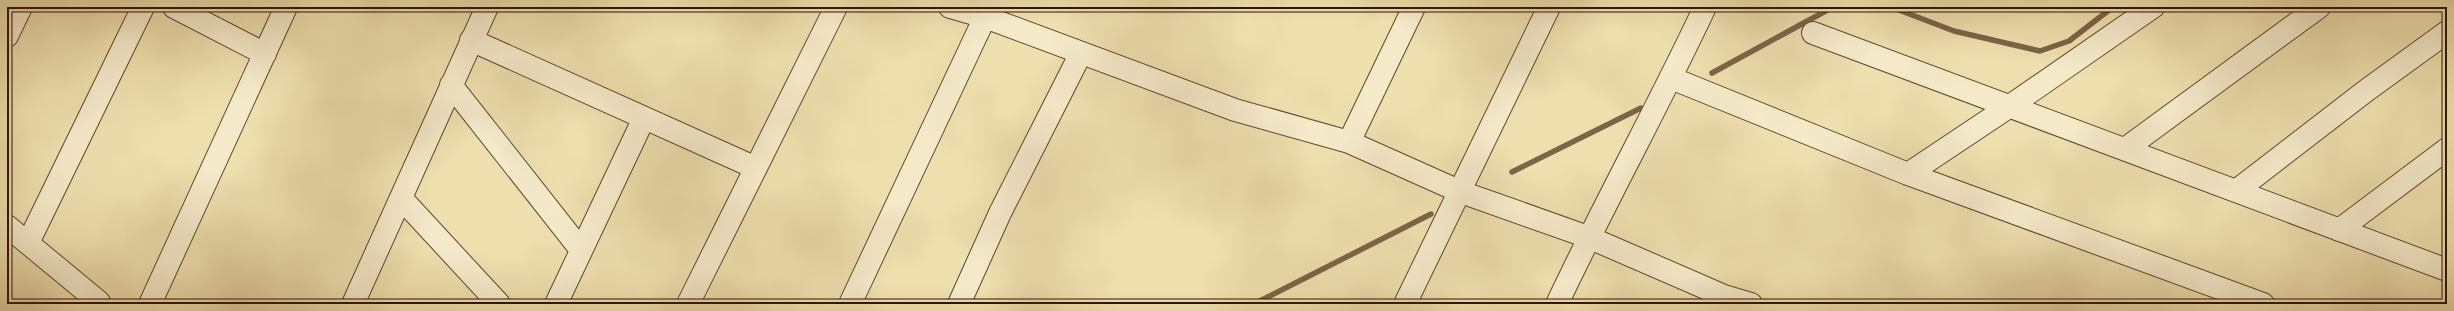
<svg xmlns="http://www.w3.org/2000/svg" width="2454" height="311" font-family="'Libre Bodoni',serif">
<style>
.lines{fill:none;stroke-linecap:round;stroke-linejoin:round}
.stream{stroke:#7b6447;stroke-width:5.5}
.minor-casing{stroke:#5f462e;stroke-width:24}
.minor{stroke:#f4eaca;stroke-width:22}
</style>
<rect width="100%" height="100%" fill="#eedfae"/>
<filter id="stains"><feTurbulence type="fractalNoise" baseFrequency=".005" numOctaves="4"/><feColorMatrix values="0 0 0 0 .2 0 0 0 0 .09 0 0 0 0 .02 0 0 0 .5 -.17"/></filter>
<radialGradient id="worn" r=".72"><stop offset=".6" stop-color="#630" stop-opacity="0"/><stop offset="1" stop-color="#630" stop-opacity=".3"/></radialGradient>
<g class="lines">
<path class="stream" d="M 1891,7 L 1954,31 L 2040,51 L 2069,41 L 2113,7
M 1712,73 L 1833,7
M 1512,172 L 1641,108
M 1254,304 L 1431,214"/>
<defs>
<path id="minor" d="M 174,7 L 265,54
M 950,7 L 985,17 L 1235,110 L 1349,142 L 1461,192 L 1588,237 L 1724,296 L 1751,304
M 1813,33 L 2447,270
M 7,36 L 21,7
M 471,40 L 756,168
M 1671,78 L 1908,174 L 2263,304
M 451,85 L 581,250
M 1349,142 L 1414,7
M 2125,149 L 2319,7
M 1908,174 L 2010,106 L 2153,7
M 2236,191 L 2367,90 L 2447,32
M 401,198 L 499,304
M 7,226 L 99,302 L 98,304
M 2339,230 L 2447,149
M 28,243 L 143,7
M 150,304 L 286,7
M 353,304 L 487,7
M 556,304 L 644,118
M 688,304 L 836,7
M 850,304 L 985,17
M 959,304 L 1000,213 L 1081,53
M 1405,304 L 1549,7
M 1557,304 C 1604,204 1658,107 1705,7"/>
</defs>
<use href="#minor" class="minor-casing"/>
<use href="#minor" class="minor"/>
</g>
<rect width="2454" height="311" fill="none" stroke="#eedfae" stroke-width="24"/>
<rect x="8" y="8" width="2438" height="295" fill="none" stroke="#2f1303" stroke-width="2"/>
<rect x="12" y="12" width="2430" height="287" fill="none" stroke="#2f1303"/>
<rect width="100%" height="100%" filter="url(#stains)"/>
<rect width="100%" height="100%" fill="url(#worn)"/>
</svg>
